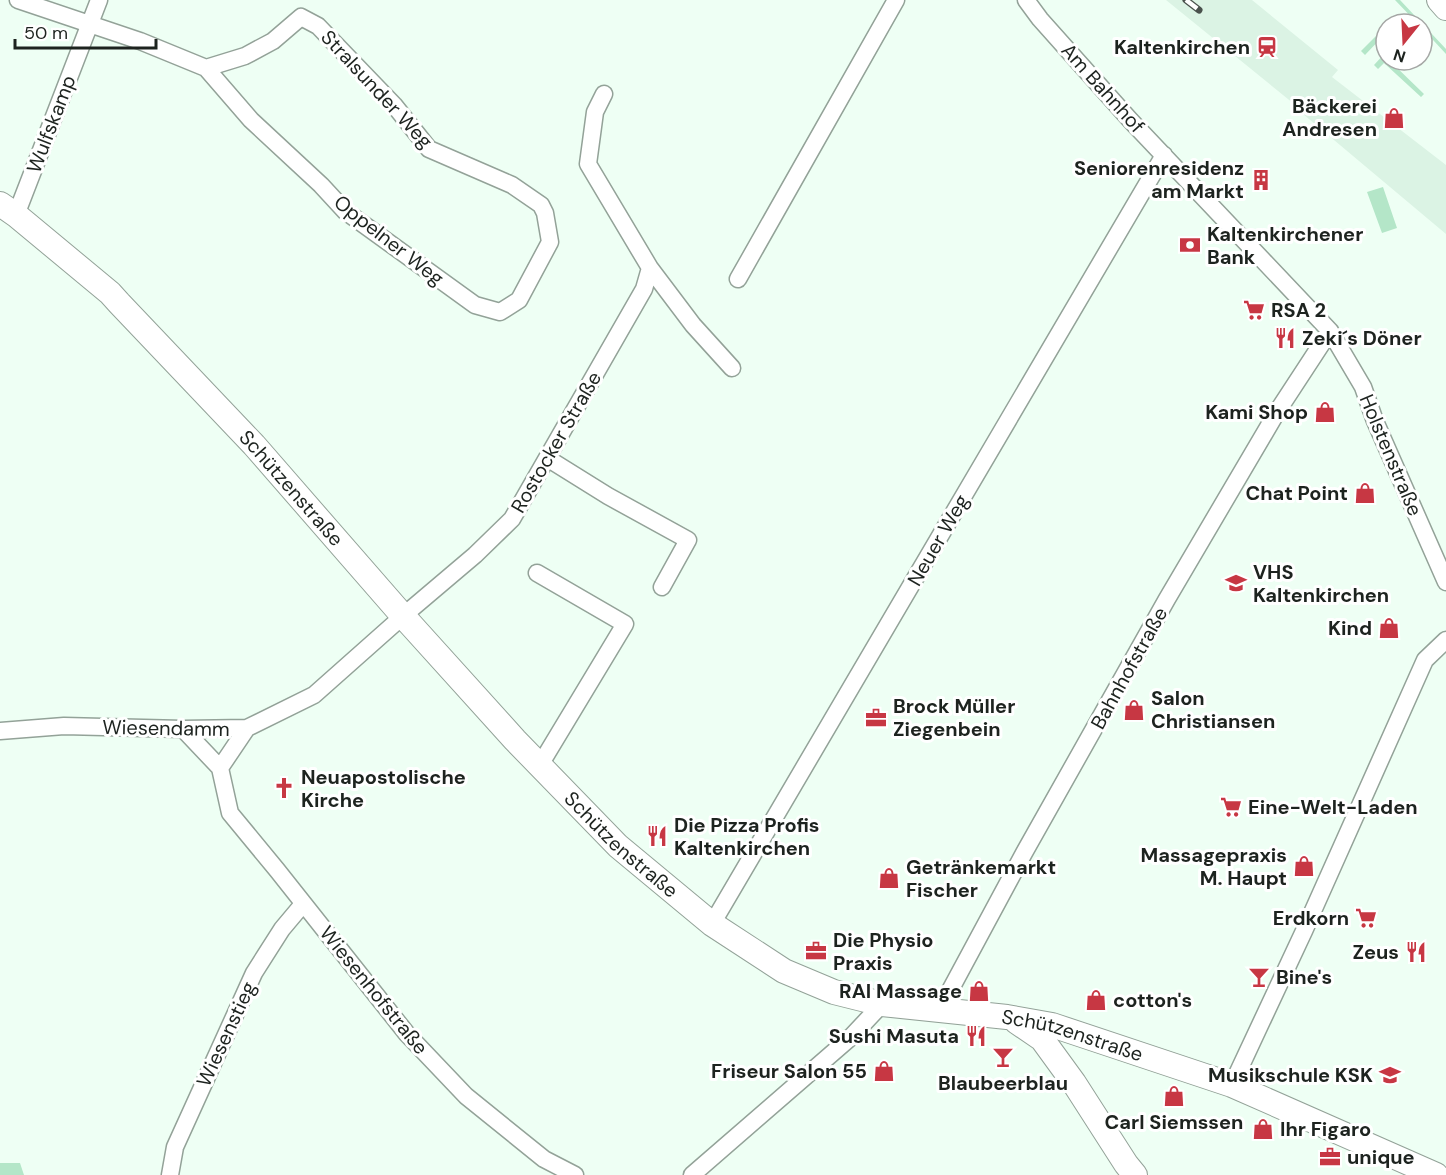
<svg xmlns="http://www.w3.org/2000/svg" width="1446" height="1175" font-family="'DM Sans',sans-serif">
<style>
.built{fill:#dbf3e4}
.green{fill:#b4e6c8}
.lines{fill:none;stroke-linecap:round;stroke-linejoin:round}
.minor-casing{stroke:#93a298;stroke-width:19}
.secondary-casing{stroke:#93a298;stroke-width:26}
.minor{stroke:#fff;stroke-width:16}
.secondary{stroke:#fff;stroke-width:24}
.rail-casing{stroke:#49514c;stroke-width:7}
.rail{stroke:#fff;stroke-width:4.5;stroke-dasharray:14;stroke-linecap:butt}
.labels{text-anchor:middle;stroke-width:6;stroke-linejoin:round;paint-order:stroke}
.poi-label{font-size:20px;font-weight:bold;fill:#1d231f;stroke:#fff;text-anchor:start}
.street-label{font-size:20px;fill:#1d231f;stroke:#fff}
</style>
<rect width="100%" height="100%" fill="#eefff4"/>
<path class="built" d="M 1166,0 L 1252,0 L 1338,70 L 1332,77 L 1446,165 L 1446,234 L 1303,114 L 1304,112 Z"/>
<path class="green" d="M 1395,0 L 1400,0 L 1446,49 L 1446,54 L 1422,28 L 1422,24 L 1418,24 Z
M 1381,31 L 1385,34 L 1365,55 L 1361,51 Z
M 1386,52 L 1386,60 L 1389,60 L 1424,94 L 1421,97 L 1384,63 L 1378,69 L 1374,65 Z
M 1383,187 L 1397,228 L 1382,233 L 1367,192 Z
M 0,1163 L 20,1163 L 24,1175 L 0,1175 Z"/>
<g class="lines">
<defs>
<path id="minor" d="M 18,0 L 140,41 L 206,68 L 245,56 L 273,41 L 301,17 L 318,26 L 394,105 L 429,149 L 512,185 L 541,205 L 545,213 L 550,242 L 519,300 L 500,312 L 475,305 L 345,211 L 321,185 L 251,120 L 206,68
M 1026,0 L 1040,19 L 1131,121 L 1330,331 L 1363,387 L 1375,421 L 1446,582
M 16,215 L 99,0
M 650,268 L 693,325 L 732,368
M 738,279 L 896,0
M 547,458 L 608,496 L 688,540 L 662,587
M 537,573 L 625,624 L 540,765
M 183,729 L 220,768 L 230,813 L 277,870 L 407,1034 L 466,1096 L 544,1159 L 575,1175
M 0,731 L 64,726 L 183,729 L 247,728 L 314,695 L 403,616 L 475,555 L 512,519 L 644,289 L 650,268 L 588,164 L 595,112 L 604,94
M 220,768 L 247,728
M 712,924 L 1164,155
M 939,1011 L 1024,853 L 1167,599 L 1277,412 L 1330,331
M 1232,1085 L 1304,931 L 1425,660 L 1446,640
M 170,1175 L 175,1147 L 254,973 L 282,929 L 303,904
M 692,1175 L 851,1037 L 882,1004"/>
<g id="secondary">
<path d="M 1439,0 L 1446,8"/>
<path id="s1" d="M 0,204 L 16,215 L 110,293 L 119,303 L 254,445 L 403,616 L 515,740 L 618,846 L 712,924 L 784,971 L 834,992 L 882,1004 L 1007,1017 L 1052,1025 L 1232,1085 L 1436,1175"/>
<path d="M 1017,1022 L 1042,1039 L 1074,1083 L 1126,1164 L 1135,1175"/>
</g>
</defs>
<use href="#minor" class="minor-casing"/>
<use href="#secondary" class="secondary-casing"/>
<use href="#minor" class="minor"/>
<use href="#secondary" class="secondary"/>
<defs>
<path id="rail" d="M 1186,0 L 1199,10"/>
</defs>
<use href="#rail" class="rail-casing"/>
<use href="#rail" class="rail"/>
</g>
<defs>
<symbol id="station-bare" viewBox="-9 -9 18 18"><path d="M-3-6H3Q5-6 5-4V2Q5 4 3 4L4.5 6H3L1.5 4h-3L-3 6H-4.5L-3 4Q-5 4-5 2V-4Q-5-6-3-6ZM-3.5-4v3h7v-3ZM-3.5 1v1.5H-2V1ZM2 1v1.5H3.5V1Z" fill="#c73743" stroke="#fff" stroke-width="2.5" paint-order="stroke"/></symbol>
<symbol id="shop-bare" viewBox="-9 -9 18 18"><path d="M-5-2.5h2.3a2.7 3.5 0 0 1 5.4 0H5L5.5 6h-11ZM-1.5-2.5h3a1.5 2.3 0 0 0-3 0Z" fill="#c73743" stroke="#fff" stroke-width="2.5" paint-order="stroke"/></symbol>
<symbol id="building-bare" viewBox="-9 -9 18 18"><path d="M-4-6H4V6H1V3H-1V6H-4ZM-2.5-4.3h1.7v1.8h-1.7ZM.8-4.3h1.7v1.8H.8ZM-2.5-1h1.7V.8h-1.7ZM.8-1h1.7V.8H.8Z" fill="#c73743" stroke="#fff" stroke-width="2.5" paint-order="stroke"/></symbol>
<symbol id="bank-bare" viewBox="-9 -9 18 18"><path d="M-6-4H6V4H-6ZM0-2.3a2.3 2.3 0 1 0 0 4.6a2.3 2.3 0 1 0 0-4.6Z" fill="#c73743" stroke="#fff" stroke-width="2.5" paint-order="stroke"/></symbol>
<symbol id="supermarket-bare" viewBox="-9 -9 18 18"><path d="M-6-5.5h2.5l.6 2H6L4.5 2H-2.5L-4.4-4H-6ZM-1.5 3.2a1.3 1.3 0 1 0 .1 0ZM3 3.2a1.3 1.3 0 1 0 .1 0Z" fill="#c73743" stroke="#fff" stroke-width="2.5" paint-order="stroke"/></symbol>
<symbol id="restaurant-bare" viewBox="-9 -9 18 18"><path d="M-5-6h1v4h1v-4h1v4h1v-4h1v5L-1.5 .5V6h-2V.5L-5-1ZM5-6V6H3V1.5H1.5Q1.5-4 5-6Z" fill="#c73743" stroke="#fff" stroke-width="2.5" paint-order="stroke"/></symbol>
<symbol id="university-bare" viewBox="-9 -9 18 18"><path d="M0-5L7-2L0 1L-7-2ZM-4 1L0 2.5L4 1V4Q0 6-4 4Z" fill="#c73743" stroke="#fff" stroke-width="2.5" paint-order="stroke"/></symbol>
<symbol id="office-bare" viewBox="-9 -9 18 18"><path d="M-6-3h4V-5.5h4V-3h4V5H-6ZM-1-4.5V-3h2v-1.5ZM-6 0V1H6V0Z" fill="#c73743" stroke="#fff" stroke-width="2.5" paint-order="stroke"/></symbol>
<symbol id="church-bare" viewBox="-9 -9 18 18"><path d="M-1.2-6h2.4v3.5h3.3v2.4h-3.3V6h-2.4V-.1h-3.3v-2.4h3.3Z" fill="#c73743" stroke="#fff" stroke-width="2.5" paint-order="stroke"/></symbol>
<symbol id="bar-bare" viewBox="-9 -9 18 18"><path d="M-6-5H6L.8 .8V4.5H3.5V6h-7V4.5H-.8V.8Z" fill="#c73743" stroke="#fff" stroke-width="2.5" paint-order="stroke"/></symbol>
<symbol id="school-bare" viewBox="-9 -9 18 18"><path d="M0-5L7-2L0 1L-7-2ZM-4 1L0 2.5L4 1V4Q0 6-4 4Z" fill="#c73743" stroke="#fff" stroke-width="2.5" paint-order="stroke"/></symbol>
</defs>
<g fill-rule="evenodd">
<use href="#station-bare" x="1252" y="32" width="30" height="30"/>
<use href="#shop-bare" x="1379" y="103" width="30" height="30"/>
<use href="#building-bare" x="1246" y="165" width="30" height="30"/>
<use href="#bank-bare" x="1175" y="230" width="30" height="30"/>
<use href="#supermarket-bare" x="1239" y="295" width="30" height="30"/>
<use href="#restaurant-bare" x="1270" y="323" width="30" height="30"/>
<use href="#shop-bare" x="1310" y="397" width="30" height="30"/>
<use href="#shop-bare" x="1350" y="478" width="30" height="30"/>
<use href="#university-bare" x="1221" y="568" width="30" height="30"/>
<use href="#shop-bare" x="1374" y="613" width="30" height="30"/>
<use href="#shop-bare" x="1119" y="695" width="30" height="30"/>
<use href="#office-bare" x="861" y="703" width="30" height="30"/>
<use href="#church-bare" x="269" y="773" width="30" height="30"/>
<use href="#supermarket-bare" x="1216" y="792" width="30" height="30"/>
<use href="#restaurant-bare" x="642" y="821" width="30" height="30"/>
<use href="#shop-bare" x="1289" y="851" width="30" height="30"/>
<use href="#shop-bare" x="874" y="863" width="30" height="30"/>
<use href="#supermarket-bare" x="1351" y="903" width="30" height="30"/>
<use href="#office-bare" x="801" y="936" width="30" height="30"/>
<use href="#restaurant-bare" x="1401" y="937" width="30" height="30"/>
<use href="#bar-bare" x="1244" y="962" width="30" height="30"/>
<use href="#shop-bare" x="964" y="976" width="30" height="30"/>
<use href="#shop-bare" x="1081" y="985" width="30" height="30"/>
<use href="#restaurant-bare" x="961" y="1021" width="30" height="30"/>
<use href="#bar-bare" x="988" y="1042" width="30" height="30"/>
<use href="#shop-bare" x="869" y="1056" width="30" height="30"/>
<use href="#school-bare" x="1375" y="1060" width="30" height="30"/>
<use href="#shop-bare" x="1159" y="1081" width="30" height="30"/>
<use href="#shop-bare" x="1248" y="1114" width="30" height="30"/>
<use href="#office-bare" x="1315" y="1142" width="30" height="30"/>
</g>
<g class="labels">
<g class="poi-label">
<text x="1250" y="54" text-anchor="end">Kaltenkirchen</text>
<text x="1377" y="113" text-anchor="end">Bäckerei<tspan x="1377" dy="23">Andresen</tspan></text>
<text x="1244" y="175" text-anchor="end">Seniorenresidenz<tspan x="1244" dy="23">am Markt</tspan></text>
<text x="1207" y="241">Kaltenkirchener<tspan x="1207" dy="23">Bank</tspan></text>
<text x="1271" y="317">RSA 2</text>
<text x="1302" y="345">Zeki´s Döner</text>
<text x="1308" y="419" text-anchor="end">Kami Shop</text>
<text x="1348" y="500" text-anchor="end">Chat Point</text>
<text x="1253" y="579">VHS<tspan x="1253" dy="23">Kaltenkirchen</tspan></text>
<text x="1372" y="635" text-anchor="end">Kind</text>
<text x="1151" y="705">Salon<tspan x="1151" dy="23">Christiansen</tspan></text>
<text x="893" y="713">Brock Müller<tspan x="893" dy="23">Ziegenbein</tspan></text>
<text x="301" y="784">Neuapostolische<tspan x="301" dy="23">Kirche</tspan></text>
<text x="1248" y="814">Eine-Welt-Laden</text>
<text x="674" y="832">Die Pizza Profis<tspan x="674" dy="23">Kaltenkirchen</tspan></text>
<text x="1287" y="862" text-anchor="end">Massagepraxis<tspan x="1287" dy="23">M. Haupt</tspan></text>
<text x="906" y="874">Getränkemarkt<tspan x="906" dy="23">Fischer</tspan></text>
<text x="1349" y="925" text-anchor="end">Erdkorn</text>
<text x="833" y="947">Die Physio<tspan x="833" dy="23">Praxis</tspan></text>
<text x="1399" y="959" text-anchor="end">Zeus</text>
<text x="1276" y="984">Bine's</text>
<text x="962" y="998" text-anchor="end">RAI Massage</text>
<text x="1113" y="1007">cotton's</text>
<text x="959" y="1043" text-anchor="end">Sushi Masuta</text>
<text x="867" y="1078" text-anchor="end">Friseur Salon 55</text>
<text x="1373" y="1082" text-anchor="end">Musikschule KSK</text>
<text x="1003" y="1090" text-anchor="middle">Blaubeerblau</text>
<text x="1174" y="1129" text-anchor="middle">Carl Siemssen</text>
<text x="1280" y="1136">Ihr Figaro</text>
<text x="1347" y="1164">unique</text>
</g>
<g class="street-label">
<text transform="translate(1103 88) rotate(48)" y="7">Am Bahnhof</text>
<text transform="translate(377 89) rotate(47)" y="7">Stralsunder Weg</text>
<text transform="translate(51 124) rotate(-69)" y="7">Wulfskamp</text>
<text transform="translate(389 240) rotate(38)" y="7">Oppelner Weg</text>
<text transform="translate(556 442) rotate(-60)" y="7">Rostocker Straße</text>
<text transform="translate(1391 455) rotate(67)" y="7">Holstenstraße</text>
<text dy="7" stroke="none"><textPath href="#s1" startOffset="408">Schützenstraße</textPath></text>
<text transform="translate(938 540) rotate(-60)" y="7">Neuer Weg</text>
<text transform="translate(1129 668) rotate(-61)" y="7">Bahnhofstraße</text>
<text transform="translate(166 728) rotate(1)" y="7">Wiesendamm</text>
<text dy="7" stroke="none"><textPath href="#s1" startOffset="894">Schützenstraße</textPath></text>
<text transform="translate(374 990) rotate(51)" y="7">Wiesenhofstraße</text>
<text transform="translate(226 1034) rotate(-65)" y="7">Wiesenstieg</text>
<text dy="7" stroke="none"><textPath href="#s1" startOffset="1398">Schützenstraße</textPath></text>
</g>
</g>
<g transform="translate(1404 42) rotate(198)"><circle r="28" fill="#ffffff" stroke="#a5a7a5" stroke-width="1.5"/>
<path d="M0-4.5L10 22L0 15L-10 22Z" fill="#c73743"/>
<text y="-9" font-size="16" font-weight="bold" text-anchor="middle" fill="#1d231f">N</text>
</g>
<path d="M15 39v9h141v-9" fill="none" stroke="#1d231f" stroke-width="3"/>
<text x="24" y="39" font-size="18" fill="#1d231f" stroke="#ffffff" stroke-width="4.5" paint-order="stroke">50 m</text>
</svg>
